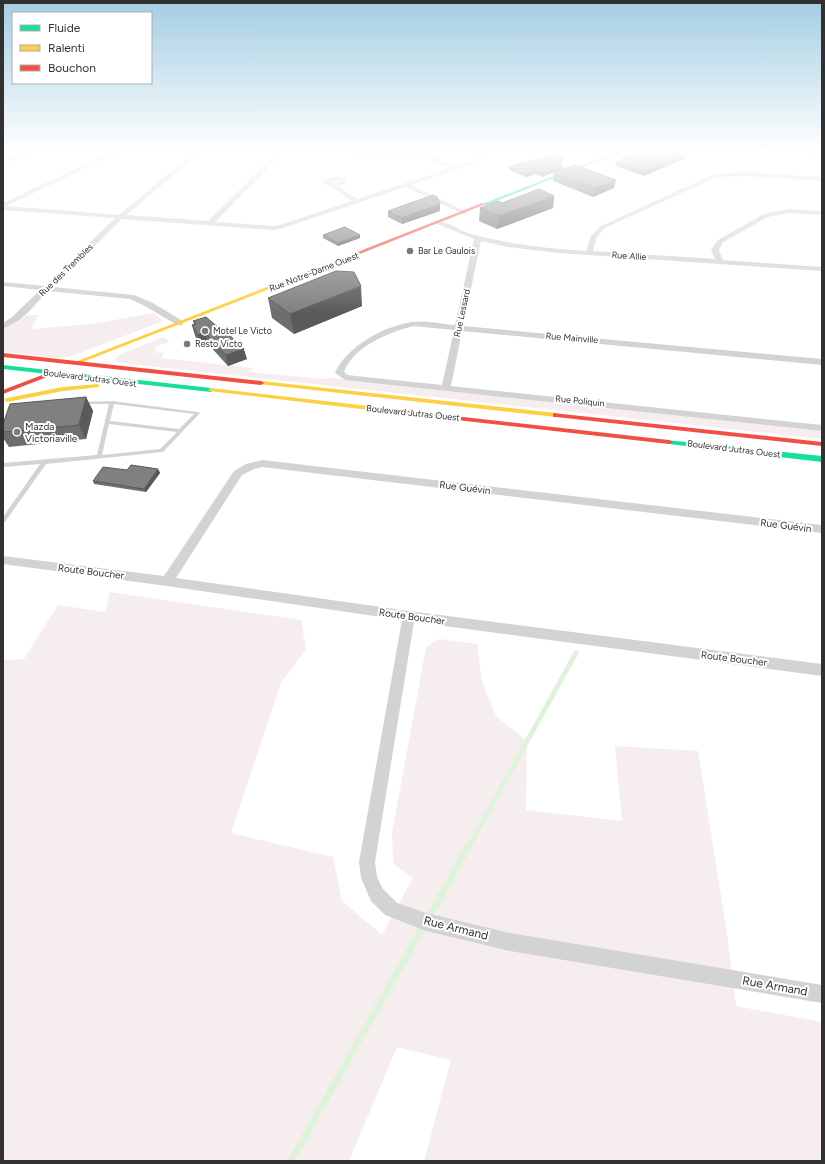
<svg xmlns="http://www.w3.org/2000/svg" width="825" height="1164" font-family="Figtree,sans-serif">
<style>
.green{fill:#f6edee}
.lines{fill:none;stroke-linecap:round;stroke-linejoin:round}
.stream-far1{stroke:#dff3db;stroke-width:5}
.stream{stroke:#dff3db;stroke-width:7}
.lane{fill:#d3d3d3;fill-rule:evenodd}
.street{fill:#d3d3d3;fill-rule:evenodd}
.fast{fill:#16e098;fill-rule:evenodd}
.slow{fill:#ffcf43;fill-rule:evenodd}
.jam{fill:#f24e42;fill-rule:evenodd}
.wall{fill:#6e6e6e}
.shaded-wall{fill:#5a5a5a}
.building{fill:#808080;stroke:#5a5a5a}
.poi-dot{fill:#797979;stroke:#fff;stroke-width:1.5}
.labels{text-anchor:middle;stroke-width:4;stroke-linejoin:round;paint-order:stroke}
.far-poi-label{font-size:9px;fill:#313131;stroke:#fff;text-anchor:start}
.far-street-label{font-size:9px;fill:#313131;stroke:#fff}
.poi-label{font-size:10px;fill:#313131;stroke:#fff;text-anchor:start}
.street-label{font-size:10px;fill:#313131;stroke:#fff}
.near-street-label{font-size:12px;fill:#313131;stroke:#fff}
</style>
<rect width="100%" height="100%" fill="#fff"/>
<path class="green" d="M 154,313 L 163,321 L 75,355 L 61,358 L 3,352 L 3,328 L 12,325 L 27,315 L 39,315 L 30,329 L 91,324 Z
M 162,337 L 167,339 L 169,342 L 155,347 L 156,353 L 165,352 L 161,358 L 254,368 L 250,372 L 321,379 L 331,378 L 392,384 L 822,430 L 822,439 L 121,363 L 115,360 L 117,356 Z
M 110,592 L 301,620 L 306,649 L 281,683 L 231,833 L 333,857 L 342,901 L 382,935 L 413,878 L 393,863 L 392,833 L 426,647 L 439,639 L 477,644 L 482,682 L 496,716 L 527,741 L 526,810 L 622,821 L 615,746 L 698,751 L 727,934 L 736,1006 L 822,1022 L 822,1161 L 424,1161 L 451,1060 L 397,1047 L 349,1161 L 3,1161 L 3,660 L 24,659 L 58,605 L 105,612 Z"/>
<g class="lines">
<path class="stream-far1" d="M 469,846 L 576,653"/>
<path class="stream" d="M 428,919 L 469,845
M 291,1161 L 424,925"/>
<path class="lane" d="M 112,401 L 198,412 L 200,413 L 163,452 L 46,464 L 5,522 L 3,523 L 3,517 L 40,464 L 3,467 L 3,463 L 97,455 L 109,404 L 82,404 L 80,403 L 82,402 ZM 114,404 L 194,414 L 179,429 L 110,421 ZM 109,424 L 177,432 L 160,449 L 102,455 Z"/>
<path class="street" d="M 29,150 L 37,150 L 3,165 L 3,161 Z
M 116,150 L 124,150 L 6,206 L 119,215 L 197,150 L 204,150 L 126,215 L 208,221 L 280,150 L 286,150 L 215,222 L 273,226 L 280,225 L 352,201 L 331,186 L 323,183 L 323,181 C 330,176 337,176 345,179 L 345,184 L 338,186 L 357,199 L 451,168 L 426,158 L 322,152 L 319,150 L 354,150 L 427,154 L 457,166 L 469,162 L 475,157 L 477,150 L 483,150 L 481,158 L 473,164 L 411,185 L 467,212 L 468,213 L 465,215 L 406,187 L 283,228 L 273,230 L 122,219 L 53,287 L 134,295 L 151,302 L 183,321 L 183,325 L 177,325 L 145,306 L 130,299 L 48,291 C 35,304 21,324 3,328 L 3,323 L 12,317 L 40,290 L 3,286 L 3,282 L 45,286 L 115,218 L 3,210 L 3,203 ZM 337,180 L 340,182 L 333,183 L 329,182 Z
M 810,150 L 816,150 L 822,160 L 822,167 L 820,166 Z
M 746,172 L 822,177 L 822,181 L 746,176 L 717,177 L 605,228 L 597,237 L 593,251 L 715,259 L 711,250 L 718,240 L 764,214 L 789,209 L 822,211 L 822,215 L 789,213 L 768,217 L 723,242 L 719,250 L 723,260 L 822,267 L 822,271 L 559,253 L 508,247 L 481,241 L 463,326 L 822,359 L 822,365 L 462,331 L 451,386 L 822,425 L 822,431 L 345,380 L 335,373 C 346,347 384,326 412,322 C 425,320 442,324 455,325 L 474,239 L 437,224 L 437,222 C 446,220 459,230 468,233 C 506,244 546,248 586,251 L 591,236 L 601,226 L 714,174 ZM 413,326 L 454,330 L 442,385 L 347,375 L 344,372 C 354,346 388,333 413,326 Z
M 262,460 L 822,525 L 822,533 L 262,467 L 254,469 L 242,475 L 176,578 L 409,611 L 822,664 L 822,676 L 414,622 L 375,862 L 377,877 L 383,889 L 397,903 L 426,913 L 510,933 L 822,985 L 822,1003 L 510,951 L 426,931 L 385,915 L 371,901 L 361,878 L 359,862 L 402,620 L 167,586 L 3,564 L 3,556 L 164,576 L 234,471 L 246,464 Z"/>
<path class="fast" d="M 620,150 L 626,150 L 486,205 L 482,204 Z
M 3,365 L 211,388 L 214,390 L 211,392 L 3,369 Z
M 666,440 L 822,456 L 822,462 L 669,444 L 665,442 Z"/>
<path class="slow" d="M 300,274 L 305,275 L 80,363 L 75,362 Z
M 261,381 L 556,413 L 560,415 L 556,417 L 259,384 L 259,382 Z
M 97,384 L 99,385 L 99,387 L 63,391 L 7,402 L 4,400 L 7,398 L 63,387 Z
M 211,388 L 386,408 L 390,410 L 386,412 L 209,391 L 209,389 Z"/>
<path class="jam" d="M 482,203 L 486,204 L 304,276 L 299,275 Z
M 3,353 L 261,381 L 264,383 L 261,385 L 3,357 Z
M 50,372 L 53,374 L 52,375 L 3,394 L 3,390 Z
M 383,408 L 669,440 L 673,442 L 669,444 L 386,412 L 383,412 Z
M 553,413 L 822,442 L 822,446 L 556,417 L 553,417 Z"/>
</g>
<path class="wall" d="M 685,154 L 684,159 L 644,176 L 615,166 L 616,162 Z
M 563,157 L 563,161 L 542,177 L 535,174 L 526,177 L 509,170 L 509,167 Z
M 554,172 L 614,188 L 593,197 L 553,181 Z
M 554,196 L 553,208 L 497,229 L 479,221 L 480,208 L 502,203 Z
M 440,204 L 440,211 L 402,224 L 388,217 L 388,211 Z
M 323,235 L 360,238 L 338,246 L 323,238 Z
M 268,298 L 362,306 L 294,334 L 272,318 Z
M 193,321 L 247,359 L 228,366 L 208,344 L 201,346 L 195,336 L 192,325 L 194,324 Z
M 86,397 L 93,411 L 86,439 L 9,447 L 3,438 L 3,424 Z
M 158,469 L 160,473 L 146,492 L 94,484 L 93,481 Z"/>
<path class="shaded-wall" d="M 685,154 L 684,159 L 644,176 L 645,171 Z
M 563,157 L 560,167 L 563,166 L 562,169 L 542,177 L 543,174 Z
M 536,171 L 535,174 L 526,177 L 526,174 Z
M 616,180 L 614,188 L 593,197 L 595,188 Z
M 554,196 L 553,208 L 497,229 L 499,216 Z
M 440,204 L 440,211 L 402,224 L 401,218 Z
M 360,235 L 360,238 L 338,246 L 338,243 Z
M 361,286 L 362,306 L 294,334 L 290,314 Z
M 205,333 L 208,344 L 201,346 L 198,335 Z
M 244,349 L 247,359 L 228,366 L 226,355 Z
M 86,397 L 93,411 L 86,439 L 79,425 Z
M 158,469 L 160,473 L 146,492 L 144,489 Z"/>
<path class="building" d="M 647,150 L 673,150 L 685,154 L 645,171 L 616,162 Z
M 554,154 L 563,157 L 560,165 L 563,166 L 543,174 L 536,171 L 526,174 L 509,167 Z
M 575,165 L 616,180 L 595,188 L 554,172 Z
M 539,189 L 554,196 L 499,216 L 480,208 L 498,201 L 502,203 Z
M 433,195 L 437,197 L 440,204 L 401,218 L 388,211 Z
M 345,227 L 360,235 L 338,243 L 323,235 Z
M 336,271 L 354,272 L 361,286 L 290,314 L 268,298 Z
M 206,317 L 221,330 L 223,329 L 244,349 L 226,355 L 205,333 L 198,335 L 192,325 L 196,324 L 193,321 Z
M 86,397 L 79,425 L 3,432 L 3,424 L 10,404 Z
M 131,465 L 158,469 L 144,489 L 93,481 L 103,467 L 127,470 Z"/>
<linearGradient id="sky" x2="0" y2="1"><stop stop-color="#a4cde3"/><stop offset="0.48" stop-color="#fff"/><stop offset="1" stop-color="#fff" stop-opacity="0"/></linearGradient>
<rect width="825" height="313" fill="url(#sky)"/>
<g class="poi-dot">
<circle cx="410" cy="251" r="4"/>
<circle cx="205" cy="331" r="4"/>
<circle cx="187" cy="344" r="4"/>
<circle cx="17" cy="432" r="4"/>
</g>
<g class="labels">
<g class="far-poi-label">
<text x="418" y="254">Bar Le Gaulois</text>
<text x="213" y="334">Motel Le Victo</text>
<text x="195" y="347">Resto Victo</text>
</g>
<g class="far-street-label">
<text transform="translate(629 256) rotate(4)" y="3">Rue Allie</text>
<text transform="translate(66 270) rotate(-44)" y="3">Rue des Trembles</text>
<text transform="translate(314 272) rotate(-21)" y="3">Rue Notre-Dame Ouest</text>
<text transform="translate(462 313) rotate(-78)" y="3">Rue Lessard</text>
<text transform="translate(572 338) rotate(5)" y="3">Rue Mainville</text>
<text transform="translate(90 378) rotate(7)" y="3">Boulevard Jutras Ouest</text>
<text transform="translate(580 401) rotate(6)" y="3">Rue Poliquin</text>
<text transform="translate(413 413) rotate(6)" y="3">Boulevard Jutras Ouest</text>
<text transform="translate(734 449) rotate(7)" y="3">Boulevard Jutras Ouest</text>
</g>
<g class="poi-label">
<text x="25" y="430">Mazda<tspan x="25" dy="12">Victoriaville</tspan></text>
</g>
<g class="street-label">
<text transform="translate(465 487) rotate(7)" y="4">Rue Guévin</text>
<text transform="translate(786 525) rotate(7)" y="4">Rue Guévin</text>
<text transform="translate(91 571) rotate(7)" y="4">Route Boucher</text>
<text transform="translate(412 616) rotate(8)" y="4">Route Boucher</text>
<text transform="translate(734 658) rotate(7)" y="4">Route Boucher</text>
</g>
<g class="near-street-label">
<text transform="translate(456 928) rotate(14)" y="4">Rue Armand</text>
<text transform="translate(775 986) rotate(10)" y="4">Rue Armand</text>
</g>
</g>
<rect width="825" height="1164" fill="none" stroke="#313131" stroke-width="8"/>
<rect x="12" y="12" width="140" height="72" fill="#ffffff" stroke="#adadad"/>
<rect x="20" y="25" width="20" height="6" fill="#16e098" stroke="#adadad"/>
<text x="48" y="32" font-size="12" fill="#313131">Fluide</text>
<rect x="20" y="45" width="20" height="6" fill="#ffcf43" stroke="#adadad"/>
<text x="48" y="52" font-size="12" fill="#313131">Ralenti</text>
<rect x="20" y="65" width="20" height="6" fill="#f24e42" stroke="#adadad"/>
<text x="48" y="72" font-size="12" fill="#313131">Bouchon</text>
</svg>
